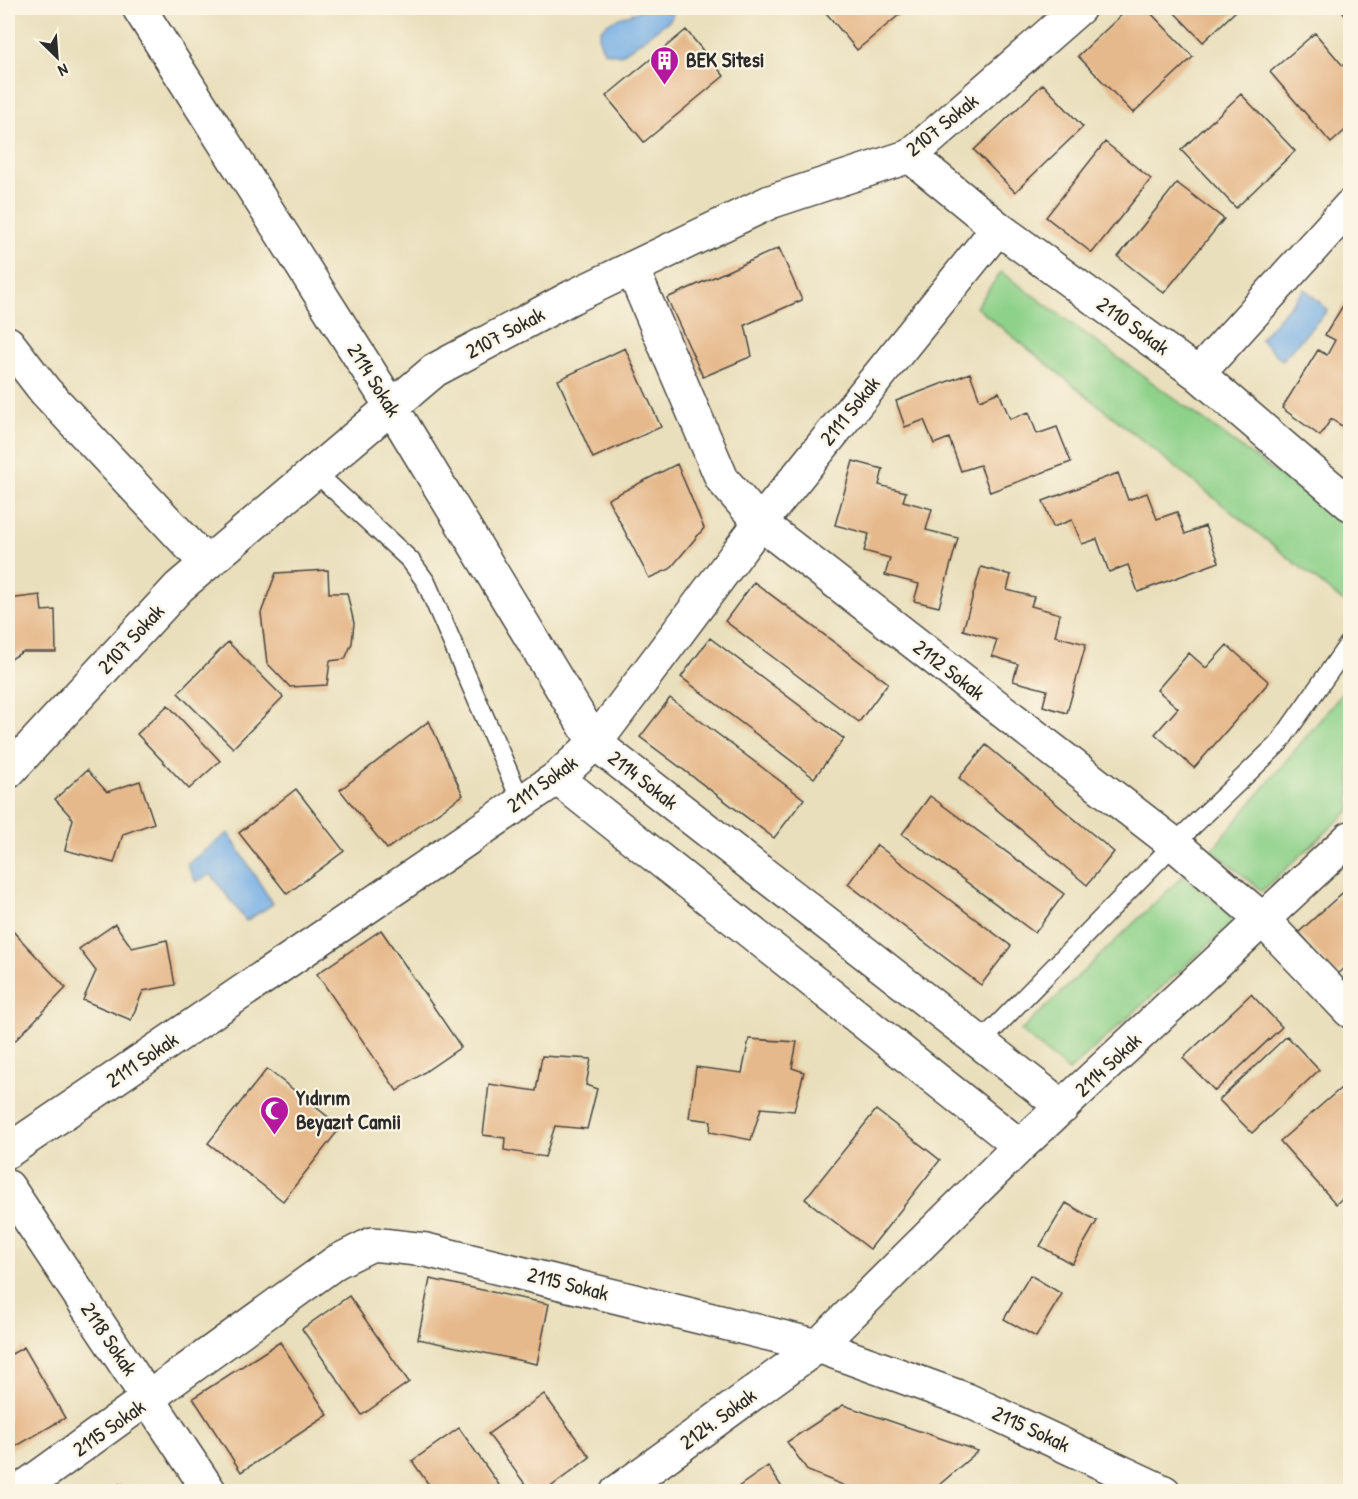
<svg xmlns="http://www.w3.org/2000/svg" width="1358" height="1499" font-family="'Patrick Hand',sans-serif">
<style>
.green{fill:#8ed18a;stroke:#5c7e5a;stroke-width:1.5}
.water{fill:#75aee5;stroke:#506c88;stroke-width:1.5}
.building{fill:#e6b98c}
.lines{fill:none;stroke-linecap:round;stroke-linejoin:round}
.lane-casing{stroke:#484641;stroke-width:21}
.street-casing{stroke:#484641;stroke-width:36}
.lane{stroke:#fff;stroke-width:18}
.street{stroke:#fff;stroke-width:33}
.labels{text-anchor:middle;stroke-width:4.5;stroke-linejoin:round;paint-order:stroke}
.poi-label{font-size:21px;font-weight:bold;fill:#2b2b2b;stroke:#fcf5e5;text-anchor:start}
.street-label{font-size:21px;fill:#2b2b2b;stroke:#fcf5e5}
</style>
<rect width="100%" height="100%" fill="#fcf5e5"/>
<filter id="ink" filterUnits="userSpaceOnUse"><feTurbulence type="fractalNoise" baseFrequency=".0167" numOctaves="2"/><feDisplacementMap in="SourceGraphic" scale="12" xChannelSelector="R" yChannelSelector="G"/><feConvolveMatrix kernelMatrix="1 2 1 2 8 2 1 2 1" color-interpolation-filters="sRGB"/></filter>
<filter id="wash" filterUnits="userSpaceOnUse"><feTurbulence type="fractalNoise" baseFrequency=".008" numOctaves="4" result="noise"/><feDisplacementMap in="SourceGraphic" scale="24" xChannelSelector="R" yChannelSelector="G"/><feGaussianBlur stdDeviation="1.35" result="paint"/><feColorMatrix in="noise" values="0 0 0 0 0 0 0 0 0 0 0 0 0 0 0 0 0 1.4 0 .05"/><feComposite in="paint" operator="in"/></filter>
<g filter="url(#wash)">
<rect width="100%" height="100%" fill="#e9dfbc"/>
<path class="green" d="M 1001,272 L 1350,527 L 1350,607 L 976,307 Z
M 1350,684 L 1350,810 L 1262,891 L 1212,850 Z
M 1184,875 L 1236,920 L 1069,1071 L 1021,1031 Z"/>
<path class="water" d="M 643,8 L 672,8 L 673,14 L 670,20 L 621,55 L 605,52 C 583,19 629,19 643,8 Z
M 1305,289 L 1328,310 L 1282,360 L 1260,339 Z
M 228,833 L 273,904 L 246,921 L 211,874 L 196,882 L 187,864 Z"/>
<g id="blocks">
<path class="building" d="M 822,8 L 903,8 L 905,10 L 857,50 Z
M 1129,8 L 1146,8 L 1193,57 L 1133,113 L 1078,56 Z
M 1170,8 L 1239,8 L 1203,42 Z
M 1350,8 L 1350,22 L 1343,12 Z
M 686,30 L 724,76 L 644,142 L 606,96 Z
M 1315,33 L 1350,74 L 1350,126 L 1331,143 L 1270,72 Z
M 1043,84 L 1083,127 L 1015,192 L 974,150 Z
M 1241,94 L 1295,151 L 1236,208 L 1181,150 Z
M 1105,142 L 1151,179 L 1092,253 L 1046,217 Z
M 1177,183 L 1224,219 L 1164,293 L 1118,257 Z
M 779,248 L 802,300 L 745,325 L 752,356 L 703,377 L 667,298 Z
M 1350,294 L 1350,431 L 1331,419 L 1320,436 L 1282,408 L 1318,350 L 1327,355 L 1335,340 L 1325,335 Z
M 625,348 L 661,427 L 593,458 L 558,380 Z
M 970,373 L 980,400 L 999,392 L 1010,419 L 1029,412 L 1037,434 L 1057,427 L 1071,462 L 990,492 L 980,465 L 961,471 L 949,438 L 934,444 L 924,420 L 905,427 L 896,401 Z
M 853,461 L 883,469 L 879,485 L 906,492 L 903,501 L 932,509 L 926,530 L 958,538 L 939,607 L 914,601 L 919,584 L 885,575 L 890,558 L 864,551 L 869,534 L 835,525 Z
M 677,464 L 704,528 L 670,569 L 649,578 L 608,499 Z
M 1118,473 L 1128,500 L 1147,493 L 1157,519 L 1177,512 L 1185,534 L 1205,526 L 1219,562 L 1138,592 L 1128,565 L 1109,572 L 1097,539 L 1082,544 L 1072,520 L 1053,527 L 1043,501 Z
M 981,567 L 1011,575 L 1007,590 L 1034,597 L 1031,606 L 1060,614 L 1055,636 L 1086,644 L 1067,713 L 1043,706 L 1047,690 L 1013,681 L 1018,664 L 992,656 L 997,640 L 963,630 Z
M 328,570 L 329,593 L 347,593 L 354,623 L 352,643 L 345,659 L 330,661 L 327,685 L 290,687 L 267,663 L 261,613 L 276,573 Z
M 754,582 L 888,683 L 859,722 L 725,621 Z
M 40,595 L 42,611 L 55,610 L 56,652 L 22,652 L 8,661 L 8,599 Z
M 710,638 L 844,739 L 814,778 L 681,677 Z
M 228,642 L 283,697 L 233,748 L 178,693 Z
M 1227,645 L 1269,682 L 1194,768 L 1155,734 L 1178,708 L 1157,690 L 1189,653 L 1206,668 Z
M 670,698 L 804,799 L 774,838 L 640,737 Z
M 168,705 L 220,761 L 189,789 L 137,734 Z
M 429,721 L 463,795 L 387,849 L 340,790 Z
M 986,745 L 1114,852 L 1087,885 L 959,778 Z
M 87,770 L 107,792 L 140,781 L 154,823 L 123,834 L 114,863 L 65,850 L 73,819 L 55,799 Z
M 296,789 L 344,851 L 287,894 L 239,833 Z
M 930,796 L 1064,894 L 1035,933 L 902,834 Z
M 877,845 L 1011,946 L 981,985 L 848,884 Z
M 1350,886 L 1350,963 L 1337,975 L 1299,932 Z
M 115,924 L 132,948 L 167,940 L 175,985 L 143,991 L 131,1020 L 83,1000 L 96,971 L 79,949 Z
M 8,926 L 66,988 L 8,1048 Z
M 381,930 L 461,1047 L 397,1091 L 317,974 Z
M 1251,994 L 1282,1027 L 1215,1091 L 1183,1058 Z
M 1287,1036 L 1319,1070 L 1252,1133 L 1219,1100 Z
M 749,1039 L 797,1042 L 792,1068 L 804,1072 L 794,1111 L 761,1108 L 751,1140 L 710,1132 L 711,1121 L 689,1118 L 696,1067 L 742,1073 Z
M 542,1056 L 591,1059 L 586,1085 L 597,1089 L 587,1129 L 555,1126 L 545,1157 L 504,1150 L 505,1138 L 483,1135 L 489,1084 L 536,1091 Z
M 267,1069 L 341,1127 L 283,1201 L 208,1143 Z
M 1341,1088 L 1350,1098 L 1350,1191 L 1336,1204 L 1280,1141 Z
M 876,1110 L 940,1160 L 870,1249 L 805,1199 Z
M 1066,1203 L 1097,1221 L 1072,1264 L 1040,1246 Z
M 1030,1275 L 1062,1294 L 1036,1337 L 1004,1319 Z
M 430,1279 L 549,1304 L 537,1364 L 418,1339 Z
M 349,1296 L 409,1382 L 362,1415 L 302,1329 Z
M 280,1342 L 328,1415 L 241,1472 L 193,1398 Z
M 24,1347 L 65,1418 L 8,1451 L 8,1356 Z
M 544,1394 L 590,1457 L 544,1492 L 531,1492 L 488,1434 Z
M 843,1405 L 978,1451 L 931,1492 L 860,1492 L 808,1471 L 787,1442 Z
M 459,1428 L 504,1492 L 434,1492 L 412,1461 Z
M 768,1466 L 785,1492 L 731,1492 Z
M 119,1484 L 125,1492 L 108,1492 Z"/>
</g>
</g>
<g filter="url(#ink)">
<use href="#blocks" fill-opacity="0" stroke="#484641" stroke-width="1.5"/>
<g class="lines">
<defs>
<path id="lane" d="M 314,471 L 410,560 L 426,582 L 521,801
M 980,1043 L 1174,844 L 1279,743 L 1350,642"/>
<path id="street" d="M 139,8 L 391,406 L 595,743 L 1063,1107
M 910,156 L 998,228 L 1198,374 L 1350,504
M 632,268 L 722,479 L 760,523 L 1174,844 L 1262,919 L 1350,1011
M 8,343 L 45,391 L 206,563
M 1198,374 L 1350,206
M 8,772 L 179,587 L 435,370 L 572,297 L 770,202 L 910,156 L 1079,8
M 557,778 L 1020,1146 L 818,1346 L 617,1492
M 1020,1146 L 1350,838
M 8,1151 L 557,778 L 595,743 L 760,523 L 998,228
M 8,1187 L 210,1492
M 18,1492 L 336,1262 L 372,1244 L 426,1250 L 818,1346 L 967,1400 L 1164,1492"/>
</defs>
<use href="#lane" class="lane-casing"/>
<use href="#street" class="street-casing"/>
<use href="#lane" class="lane"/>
<use href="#street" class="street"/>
</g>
</g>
<defs>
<symbol id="building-pin" viewBox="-11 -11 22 30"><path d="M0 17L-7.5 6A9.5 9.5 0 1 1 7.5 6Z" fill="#b5179e" stroke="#fcf5e5"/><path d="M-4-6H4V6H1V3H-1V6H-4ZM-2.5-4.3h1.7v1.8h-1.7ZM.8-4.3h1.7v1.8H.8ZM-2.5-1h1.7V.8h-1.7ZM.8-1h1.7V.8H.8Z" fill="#fff"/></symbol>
<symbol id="mosque-pin" viewBox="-11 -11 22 30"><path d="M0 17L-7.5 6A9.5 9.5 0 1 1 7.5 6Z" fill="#b5179e" stroke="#fcf5e5"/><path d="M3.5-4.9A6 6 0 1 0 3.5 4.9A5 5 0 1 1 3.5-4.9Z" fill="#fff"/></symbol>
</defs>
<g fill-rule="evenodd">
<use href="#building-pin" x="648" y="44" width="33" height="45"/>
<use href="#mosque-pin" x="258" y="1094" width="33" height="45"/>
</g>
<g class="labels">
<g class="poi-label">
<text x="686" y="67">BEK Sitesi</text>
<text x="296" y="1105">Yıdırım<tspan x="296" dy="24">Beyazıt Camii</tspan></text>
</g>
<g class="street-label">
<text transform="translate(942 125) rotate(-39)" y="7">2107 Sokak</text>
<text transform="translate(1133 326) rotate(36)" y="7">2110 Sokak</text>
<text transform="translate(505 333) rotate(-28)" y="7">2107 Sokak</text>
<text transform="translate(374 380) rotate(58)" y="7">2114 Sokak</text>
<text transform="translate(850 411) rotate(-51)" y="7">2111 Sokak</text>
<text transform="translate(131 639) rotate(-47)" y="7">2107 Sokak</text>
<text transform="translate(949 670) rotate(38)" y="7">2112 Sokak</text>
<text transform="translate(643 780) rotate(38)" y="7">2114 Sokak</text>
<text transform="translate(542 784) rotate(-36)" y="7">2111 Sokak</text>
<text transform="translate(142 1060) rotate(-34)" y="7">2111 Sokak</text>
<text transform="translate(1108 1065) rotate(-43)" y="7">2114 Sokak</text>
<text transform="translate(568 1284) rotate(14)" y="7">2115 Sokak</text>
<text transform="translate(109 1339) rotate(56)" y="7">2118 Sokak</text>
<text transform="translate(718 1419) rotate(-36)" y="7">2124. Sokak</text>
<text transform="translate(109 1428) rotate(-35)" y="7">2115 Sokak</text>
<text transform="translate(1031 1429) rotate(25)" y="7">2115 Sokak</text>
</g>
</g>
<rect width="1358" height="1499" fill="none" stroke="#fcf5e5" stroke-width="30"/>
<g transform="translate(57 57) rotate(155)" stroke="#fcf5e5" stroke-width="4.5" paint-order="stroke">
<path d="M0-4.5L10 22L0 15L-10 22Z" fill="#2b2b2b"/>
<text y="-9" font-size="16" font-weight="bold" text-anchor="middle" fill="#2b2b2b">N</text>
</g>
</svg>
